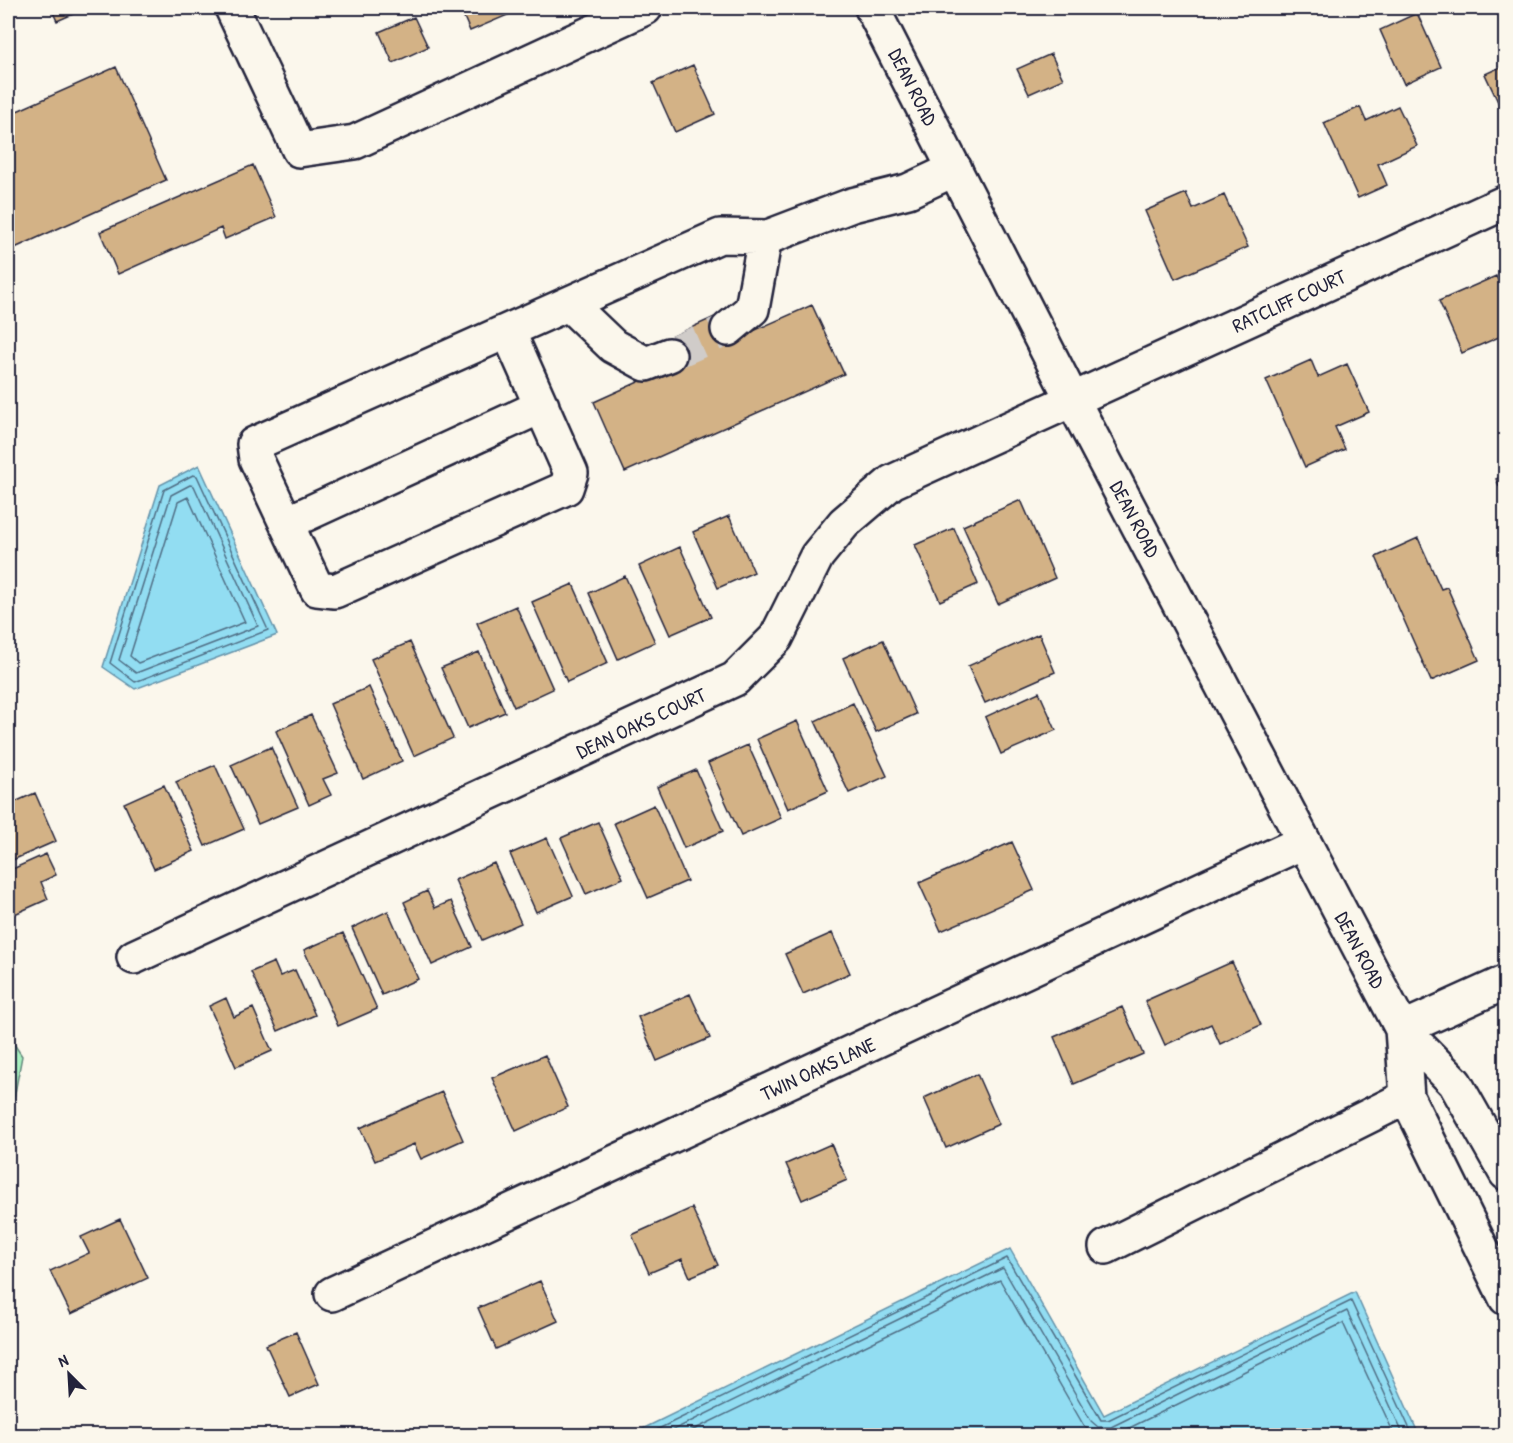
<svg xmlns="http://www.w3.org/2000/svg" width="1513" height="1443" font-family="'Patrick Hand',sans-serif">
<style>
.green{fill:#a7f0bf;stroke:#64897d;stroke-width:1.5}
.water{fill:#92ddf2;stroke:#6592a9;stroke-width:1.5}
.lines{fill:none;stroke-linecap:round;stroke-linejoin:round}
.shore{stroke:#4f6d84;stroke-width:1.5}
.building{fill:#d3b286;stroke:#22223b;stroke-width:1.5}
.minor-tunnel{stroke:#d0ccc9;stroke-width:33;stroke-dasharray:33 16;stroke-linecap:butt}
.minor-casing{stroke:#22223b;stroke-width:38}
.major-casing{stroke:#22223b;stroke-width:38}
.minor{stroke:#fbf7ec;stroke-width:33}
.major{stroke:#fbf7ec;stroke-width:33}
.labels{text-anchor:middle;stroke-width:4.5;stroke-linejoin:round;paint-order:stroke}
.street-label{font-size:20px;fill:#22223b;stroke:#fbf7ec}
</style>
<rect width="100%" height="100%" fill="#fbf7ec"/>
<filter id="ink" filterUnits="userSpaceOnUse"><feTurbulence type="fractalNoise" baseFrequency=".0167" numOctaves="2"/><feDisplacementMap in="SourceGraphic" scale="12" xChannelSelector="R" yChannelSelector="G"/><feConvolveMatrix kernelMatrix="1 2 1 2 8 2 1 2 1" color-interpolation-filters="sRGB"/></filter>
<g filter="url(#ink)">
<path class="green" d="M 8,1035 L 22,1056 L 8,1130 Z"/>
<path class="water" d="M 199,465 L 277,635 L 135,689 L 103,667 L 160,485 Z
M 1010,1249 L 1104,1415 L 1355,1292 L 1419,1435 L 630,1435 Z"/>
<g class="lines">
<path class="shore" d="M 193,475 L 197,476 L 268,630 L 135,682 L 110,663 L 164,490 Z
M 190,485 L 194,486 L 258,626 L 136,673 L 119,660 L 171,495 Z
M 188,497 L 245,622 L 138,663 L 130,656 L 178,502 Z
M 644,1436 L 1007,1258 L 1101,1420 L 1108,1420 L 1351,1301 L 1413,1436
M 661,1436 L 1003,1268 L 1091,1421 L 1098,1427 L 1111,1427 L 1347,1311 L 1404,1436
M 681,1436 L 1000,1280 L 1084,1426 L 1095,1436
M 1113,1436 L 1343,1323 L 1395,1436"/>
</g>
<path class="building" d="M 51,8 L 87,8 L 57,21 Z
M 460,8 L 524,8 L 470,31 Z
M 1417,13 L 1441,67 L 1404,84 L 1380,30 Z
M 414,17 L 428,47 L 393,63 L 379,32 Z
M 1506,46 L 1506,119 L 1485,74 L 1505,65 L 1498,49 Z
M 1051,54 L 1063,79 L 1029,94 L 1017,69 Z
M 693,65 L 715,114 L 675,132 L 653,83 Z
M 116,67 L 166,180 L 8,251 L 8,115 Z
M 1398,106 L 1417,146 L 1378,164 L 1387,185 L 1358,198 L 1324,123 L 1360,107 L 1366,121 Z
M 253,165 L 276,217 L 225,239 L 221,228 L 118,274 L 100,232 Z
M 1186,193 L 1193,209 L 1224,195 L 1248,247 L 1175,279 L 1145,211 Z
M 1496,276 L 1506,298 L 1506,334 L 1462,353 L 1439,301 Z
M 812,305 L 844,374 L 625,472 L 594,402 L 674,366 L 662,341 L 721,314 L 733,340 Z
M 1311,360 L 1318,377 L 1347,364 L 1369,412 L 1335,427 L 1345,449 L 1305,467 L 1266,380 Z
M 1506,475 L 1506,501 L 1496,479 Z
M 1021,500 L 1055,578 L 998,604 L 963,526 Z
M 729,516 L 754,572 L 718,588 L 693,532 Z
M 954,528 L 978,584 L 940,601 L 915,545 Z
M 1418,538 L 1441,589 L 1447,587 L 1479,660 L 1431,681 L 1376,557 Z
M 680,547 L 711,617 L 670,635 L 639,566 Z
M 625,576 L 655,642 L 618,659 L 589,593 Z
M 573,584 L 608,663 L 567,682 L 532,602 Z
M 516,606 L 553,689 L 514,707 L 477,623 Z
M 1039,634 L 1055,672 L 985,703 L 968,666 Z
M 883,640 L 916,714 L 876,732 L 843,658 Z
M 410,642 L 453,738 L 414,756 L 371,659 Z
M 479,652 L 505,712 L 468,728 L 441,668 Z
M 369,687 L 402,761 L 363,779 L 330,704 Z
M 1039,692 L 1056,730 L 1001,754 L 985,717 Z
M 853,703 L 887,776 L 849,793 L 815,721 Z
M 311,715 L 338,773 L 323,779 L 331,795 L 309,805 L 276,731 Z
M 797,721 L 828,791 L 788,809 L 757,739 Z
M 748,745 L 781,818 L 741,836 L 708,763 Z
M 271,747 L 298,807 L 258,824 L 231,765 Z
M 215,765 L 244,829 L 205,846 L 176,782 Z
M 696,770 L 723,831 L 684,848 L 657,787 Z
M 164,785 L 194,851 L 154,869 L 124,803 Z
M 35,793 L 56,841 L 8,862 L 8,805 Z
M 654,805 L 687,881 L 648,898 L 614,823 Z
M 598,822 L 623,878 L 586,894 L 561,838 Z
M 547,838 L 573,896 L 536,912 L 510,854 Z
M 1012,842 L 1034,890 L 941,931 L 919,883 Z
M 46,854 L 56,875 L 41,882 L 48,899 L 8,917 L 8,871 Z
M 494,863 L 521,923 L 482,940 L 455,880 Z
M 427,891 L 435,908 L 451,901 L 472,947 L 432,965 L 404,902 Z
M 388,911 L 418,979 L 382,995 L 352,928 Z
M 343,933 L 377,1009 L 338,1026 L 304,950 Z
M 832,933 L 850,973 L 803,994 L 785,954 Z
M 274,962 L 280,976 L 295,970 L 315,1015 L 278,1031 L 251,972 Z
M 1232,962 L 1261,1025 L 1220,1044 L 1211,1024 L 1165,1045 L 1145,1001 Z
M 690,994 L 710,1038 L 657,1061 L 638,1017 Z
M 226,998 L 234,1017 L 253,1008 L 272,1051 L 236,1067 L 209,1006 Z
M 1122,1007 L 1143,1054 L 1074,1084 L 1054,1037 Z
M 545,1055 L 568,1107 L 516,1131 L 492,1078 Z
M 977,1074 L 999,1124 L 946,1148 L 924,1098 Z
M 442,1092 L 463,1140 L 421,1159 L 414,1144 L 375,1161 L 360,1128 Z
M 831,1144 L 847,1180 L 802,1200 L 786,1164 Z
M 692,1208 L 718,1265 L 690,1277 L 682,1259 L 649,1273 L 632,1235 Z
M 120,1219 L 148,1278 L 71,1314 L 50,1271 L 89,1253 L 81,1237 Z
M 540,1281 L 558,1321 L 496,1349 L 478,1308 Z
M 296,1332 L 319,1384 L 290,1397 L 266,1345 Z"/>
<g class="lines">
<path class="minor-tunnel" d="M 669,355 L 728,329"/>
<defs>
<path id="minor" d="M 232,8 L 299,150 L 355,142 L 645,8
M 569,304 L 613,346 L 646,364 L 669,355
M 728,329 L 752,309 L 765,237
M 508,331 L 571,473 L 566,488 L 335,591 L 317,589 L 256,459 L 254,444 L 720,236 L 768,237 L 852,205 L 908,191 L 955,169
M 287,523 L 542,406
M 134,957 L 735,679 L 776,638 L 817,556 L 844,523 L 892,482 L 1506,202
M 1402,1029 L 1506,982
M 1106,1247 L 1407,1097
M 332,1294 L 1303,842"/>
<path id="major" d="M 872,8 L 1073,401 L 1402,1029 L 1455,1083 L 1506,1173
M 1402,1029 L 1407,1097 L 1506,1298"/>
</defs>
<use href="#minor" class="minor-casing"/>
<use href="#major" class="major-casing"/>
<use href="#minor" class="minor"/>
<use href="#major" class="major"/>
</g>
</g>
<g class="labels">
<g class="street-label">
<text transform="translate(913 87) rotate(63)" y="7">DEAN ROAD</text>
<text transform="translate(1289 301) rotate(-25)" y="7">RATCLIFF COURT</text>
<text transform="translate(1135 519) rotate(62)" y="7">DEAN ROAD</text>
<text transform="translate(641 723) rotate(-25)" y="7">DEAN OAKS COURT</text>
<text transform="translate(1360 950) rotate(62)" y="7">DEAN ROAD</text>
<text transform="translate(818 1069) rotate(-25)" y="7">TWIN OAKS LANE</text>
</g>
</g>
<rect width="1513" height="1443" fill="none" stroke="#fbf7ec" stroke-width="30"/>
<rect x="15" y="15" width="1483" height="1413" fill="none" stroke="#22223b" stroke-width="2" filter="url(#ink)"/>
<g transform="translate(69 1374) rotate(336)" stroke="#fbf7ec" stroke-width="4.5" paint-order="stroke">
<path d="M0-4.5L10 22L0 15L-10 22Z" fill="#22223b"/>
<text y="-9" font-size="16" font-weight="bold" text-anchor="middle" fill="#22223b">N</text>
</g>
</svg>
